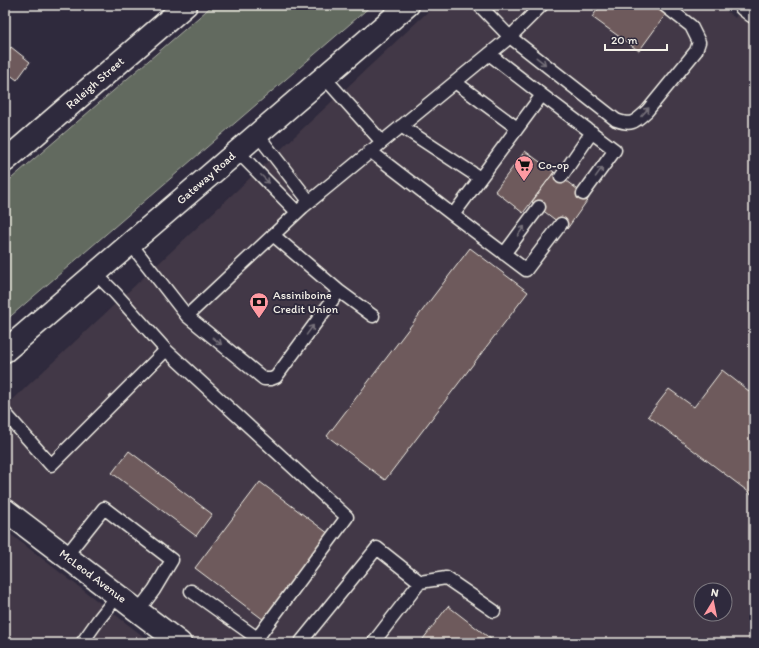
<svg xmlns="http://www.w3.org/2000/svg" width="759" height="648" font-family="Itim,sans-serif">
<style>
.built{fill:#423846;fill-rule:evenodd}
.green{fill:#626a5e;stroke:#abaea3}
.building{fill:#6e5a5b;stroke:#f4f1e8}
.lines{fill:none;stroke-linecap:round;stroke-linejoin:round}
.service-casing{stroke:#f4f1e8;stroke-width:15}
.minor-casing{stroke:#f4f1e8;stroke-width:25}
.tertiary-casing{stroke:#f4f1e8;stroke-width:25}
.secondary-casing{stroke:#f4f1e8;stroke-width:25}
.service{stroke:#2f2a3d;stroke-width:12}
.minor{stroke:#2f2a3d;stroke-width:22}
.tertiary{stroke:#2f2a3d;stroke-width:22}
.secondary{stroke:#2f2a3d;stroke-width:22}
.oneway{stroke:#747079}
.labels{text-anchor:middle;stroke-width:4;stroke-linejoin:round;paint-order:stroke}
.street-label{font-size:12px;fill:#f4f1e8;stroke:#2f2a3d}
.poi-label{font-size:12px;fill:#f4f1e8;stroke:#2f2a3d;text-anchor:start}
</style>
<rect width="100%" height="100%" fill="#2f2a3d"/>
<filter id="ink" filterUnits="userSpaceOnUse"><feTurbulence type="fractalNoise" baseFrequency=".025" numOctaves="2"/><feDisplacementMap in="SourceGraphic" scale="8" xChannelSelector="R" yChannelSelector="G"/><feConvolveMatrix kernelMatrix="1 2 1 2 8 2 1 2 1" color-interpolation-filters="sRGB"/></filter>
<g filter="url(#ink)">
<path class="built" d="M 435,5 L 719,5 L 735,18 L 744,5 L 754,5 L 754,643 L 195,643 L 5,498 L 5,407 ZM 701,590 L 725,590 L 725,614 L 701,614 Z
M 5,530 L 152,643 L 5,643 Z"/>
<path class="green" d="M 213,5 L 372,5 L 5,321 L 5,184 Z"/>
<path class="building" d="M 601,5 L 655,5 L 666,14 L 639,51 L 592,17 Z
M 11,47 L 30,62 L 17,80 L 5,71 L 5,55 Z
M 525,151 L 554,172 L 523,213 L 495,191 Z
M 554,172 L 589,198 L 567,229 L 532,202 Z
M 470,248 L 528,292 L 385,480 L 327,436 Z
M 722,370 L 754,395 L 754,496 L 648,416 L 669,389 L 694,407 Z
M 129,451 L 212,514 L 196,536 L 112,473 Z
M 260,482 L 329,534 L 264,620 L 195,568 Z
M 448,606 L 496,643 L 420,643 Z"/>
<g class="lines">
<defs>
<path id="service" d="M 479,5 L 510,37 L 616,120 C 632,126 635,122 647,111 L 696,51 L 699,42 L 691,26 L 664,5
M 324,77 L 382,142
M 455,82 L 517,128
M 542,95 L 615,150 L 583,194
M 401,126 L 480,178
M 257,134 L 309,201
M 237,151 L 297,212
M 370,151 L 453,215 L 542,95 L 489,54
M 561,177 L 592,132
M 453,215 L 526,270 L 561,224
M 273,235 L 339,291 L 373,316
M 130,243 L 187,316 L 264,379 L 271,379 L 276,377 L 339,291
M 504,254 L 539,207
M 95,273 L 115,293 L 166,350 L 347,517 L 261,633 L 252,643
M 187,316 L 303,207 L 510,37 L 542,5
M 5,413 L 51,465 L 166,350
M 66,556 L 104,508 L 172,560 L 154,590 L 138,611
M 420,582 L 446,578 L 494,611
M 191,591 L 257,638
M 82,643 L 99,619 L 118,595
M 300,643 L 377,548 L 420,582 L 373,643"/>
<path id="minor" d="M 745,5 L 754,12"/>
<path id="tertiary" d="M 5,161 L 186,5
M 5,510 L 180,643"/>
<path id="secondary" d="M 5,351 L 408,5"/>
</defs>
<use href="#service" class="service-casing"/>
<use href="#minor" class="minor-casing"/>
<use href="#tertiary" class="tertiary-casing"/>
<use href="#secondary" class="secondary-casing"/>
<use href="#service" class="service"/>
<use href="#minor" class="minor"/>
<use href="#tertiary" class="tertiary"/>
<use href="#secondary" class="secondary"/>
</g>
<defs><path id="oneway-shaft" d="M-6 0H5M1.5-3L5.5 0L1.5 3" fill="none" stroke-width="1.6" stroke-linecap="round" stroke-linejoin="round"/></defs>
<g class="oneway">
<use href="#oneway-shaft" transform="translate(541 61) rotate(38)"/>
<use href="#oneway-shaft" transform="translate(645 112) rotate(-47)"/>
<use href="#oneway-shaft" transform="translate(599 172) rotate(-54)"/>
<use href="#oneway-shaft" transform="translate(265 179) rotate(45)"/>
<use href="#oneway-shaft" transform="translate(521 231) rotate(-54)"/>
<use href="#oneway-shaft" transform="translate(310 330) rotate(-54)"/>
<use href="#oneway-shaft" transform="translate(217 341) rotate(39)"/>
</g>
</g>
<defs>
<symbol id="supermarket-pin" viewBox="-11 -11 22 30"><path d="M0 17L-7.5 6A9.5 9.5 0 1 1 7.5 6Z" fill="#ff9aa2" stroke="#2f2a3d"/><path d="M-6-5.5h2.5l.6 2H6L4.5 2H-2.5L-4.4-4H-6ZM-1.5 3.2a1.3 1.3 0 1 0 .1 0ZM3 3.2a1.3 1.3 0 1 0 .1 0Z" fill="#111"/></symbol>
<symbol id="bank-pin" viewBox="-11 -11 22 30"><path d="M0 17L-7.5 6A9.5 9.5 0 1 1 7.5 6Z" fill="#ff9aa2" stroke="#2f2a3d"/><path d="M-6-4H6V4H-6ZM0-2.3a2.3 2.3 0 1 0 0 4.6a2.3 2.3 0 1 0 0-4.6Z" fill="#111"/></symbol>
</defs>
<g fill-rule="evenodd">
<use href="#supermarket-pin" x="513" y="154" width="22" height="30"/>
<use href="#bank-pin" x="248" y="291" width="22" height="30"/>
</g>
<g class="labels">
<g class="street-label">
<text transform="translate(95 83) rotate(-41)" y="4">Raleigh Street</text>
<text transform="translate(206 178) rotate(-41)" y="4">Gateway Road</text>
<text transform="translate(93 576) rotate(37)" y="4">McLeod Avenue</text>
</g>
<g class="poi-label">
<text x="538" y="169">Co-op</text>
<text x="273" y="299">Assiniboine<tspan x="273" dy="14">Credit Union</tspan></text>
</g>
</g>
<rect width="759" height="648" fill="none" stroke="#2f2a3d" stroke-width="20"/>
<rect x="10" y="10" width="739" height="628" fill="none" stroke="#f4f1e8" stroke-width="1.5" filter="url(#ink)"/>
<g transform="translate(713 602) rotate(10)"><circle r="19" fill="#2f2a3d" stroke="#7e7a81"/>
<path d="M0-3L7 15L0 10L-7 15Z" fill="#ff9aa2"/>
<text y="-6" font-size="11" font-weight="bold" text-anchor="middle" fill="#f4f1e8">N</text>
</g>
<path d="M605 44v6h62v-6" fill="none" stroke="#f4f1e8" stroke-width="2"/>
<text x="611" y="44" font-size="12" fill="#f4f1e8" stroke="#2f2a3d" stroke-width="3" paint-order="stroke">20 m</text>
</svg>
